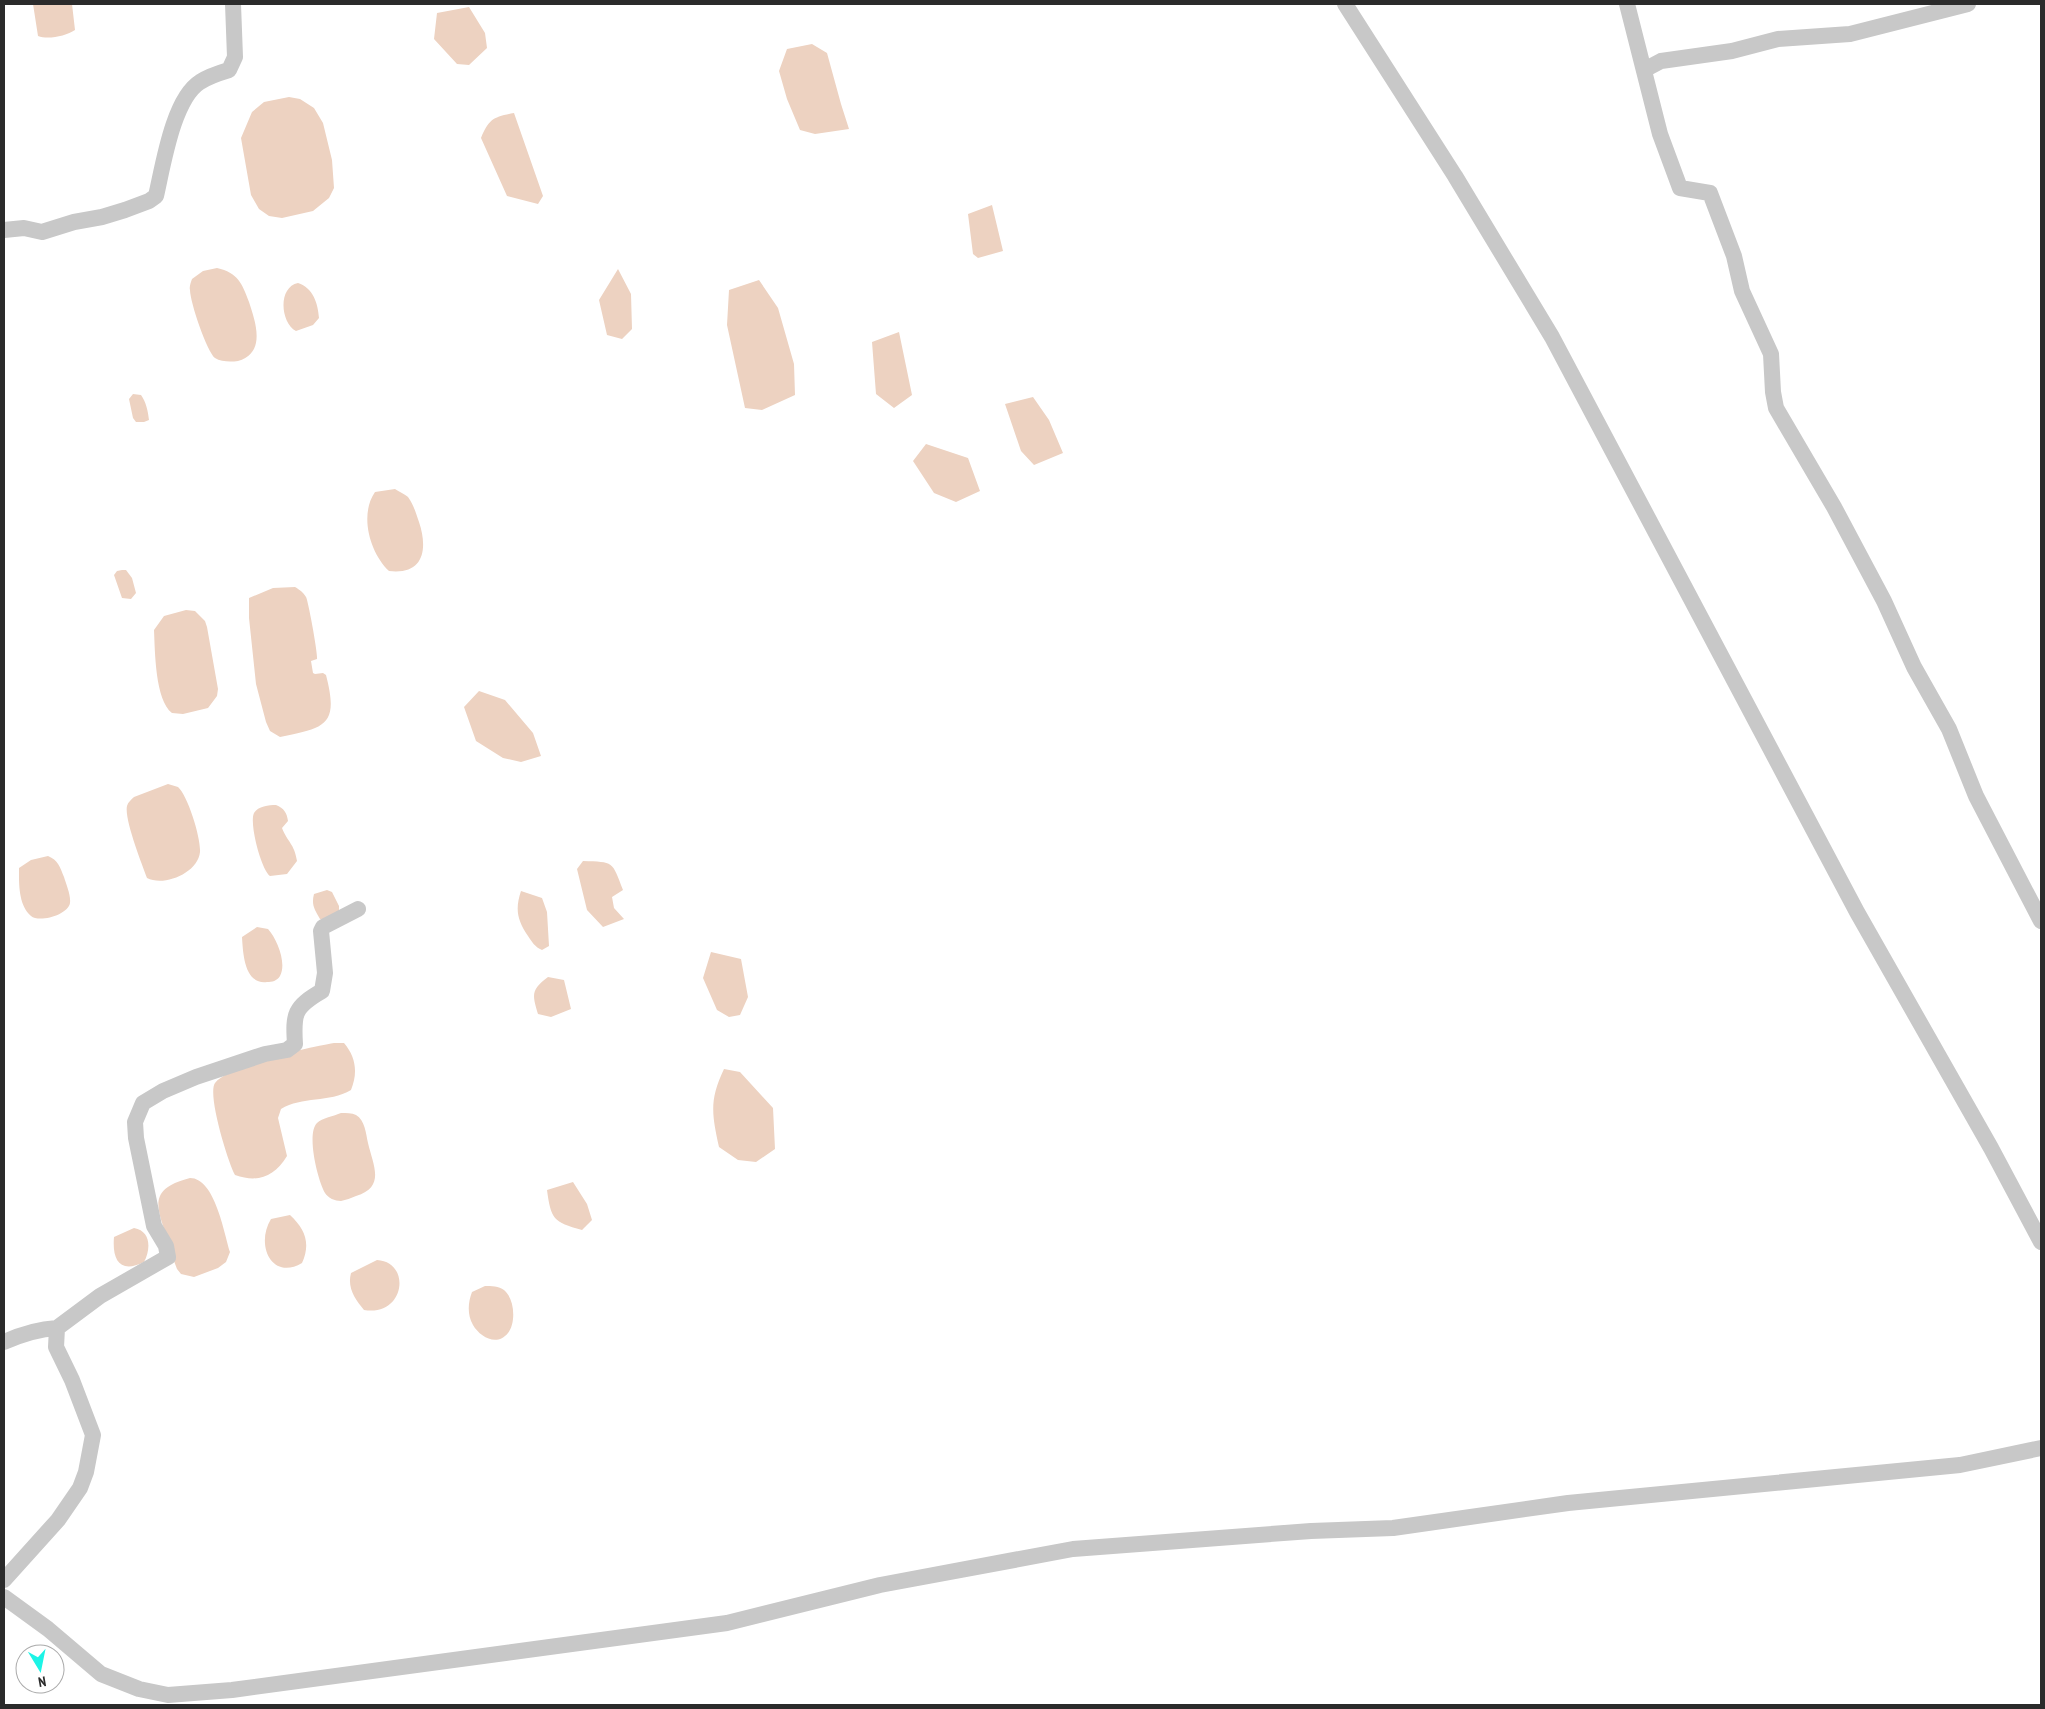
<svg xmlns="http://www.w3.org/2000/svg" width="2045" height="1709" font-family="'PT Sans Narrow',sans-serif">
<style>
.water{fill:#edd2c1}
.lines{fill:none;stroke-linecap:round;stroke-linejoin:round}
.minor{stroke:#c8c8c8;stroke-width:16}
</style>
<rect width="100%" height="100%" fill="#fff"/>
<path class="water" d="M 33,4 L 72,4 L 75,30 C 66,36 48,40 38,36 Z
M 469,7 L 485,33 L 487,48 L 469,65 L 457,64 L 434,39 L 437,13 Z
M 812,44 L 827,53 L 841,104 L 849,129 L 815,134 L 800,130 L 787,99 L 779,71 L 787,49 Z
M 289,97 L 300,99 L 314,108 L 323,123 L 332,160 L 334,188 L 329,198 L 313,211 L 282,218 L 269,216 L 259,209 L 251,195 L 241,138 L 252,112 L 264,102 Z
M 514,113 L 543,196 L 538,204 L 507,196 L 481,138 C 489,119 493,117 514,113 Z
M 992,205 L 1003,251 L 978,258 L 973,254 L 968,214 Z
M 217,268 C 238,273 242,283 249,302 C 256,323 266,353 238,361 C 231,362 221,362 215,358 C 207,352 190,302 190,290 C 189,287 191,282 192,279 L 203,271 Z
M 618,269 L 631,294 L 632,329 L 622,339 L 607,335 L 599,300 Z
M 759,280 L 778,308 L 794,364 L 795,395 L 762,410 L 745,408 L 727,325 L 729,290 Z
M 298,283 C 313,288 318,303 319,318 L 313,325 L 296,331 C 280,322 278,287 298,283 Z
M 899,332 L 912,395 L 894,408 L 876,394 L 872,342 Z
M 133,394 L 141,395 C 146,402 148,411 149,420 L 144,422 L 136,422 L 133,418 L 129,399 Z
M 1033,397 L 1049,420 L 1063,453 L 1034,465 L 1021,451 L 1005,404 Z
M 926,444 L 968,458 L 980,491 L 956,502 L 934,493 L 913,461 Z
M 395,489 C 399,492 405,494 408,497 C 414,505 416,514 419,522 C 428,549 424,575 389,571 C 370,553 359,515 375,492 Z
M 122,570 L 126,570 L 132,578 L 136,593 L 131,599 L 122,598 L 114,575 L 117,571 Z
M 295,587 C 300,590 303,592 306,597 C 308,600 318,654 317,659 L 311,661 L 313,673 L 315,674 L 323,673 L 326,675 C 339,725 326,728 280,737 L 270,731 L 266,722 L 256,684 L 249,618 L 249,598 L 273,588 Z
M 186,610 L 195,611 L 205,621 L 207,627 L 218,689 L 217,696 L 208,708 L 183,714 L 172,713 C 155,700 155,651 154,630 L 164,616 Z
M 479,691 L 505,700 L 533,733 L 541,756 L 521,762 L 503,758 L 476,741 L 464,707 Z
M 168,784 L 178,787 C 188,796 201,838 200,852 C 198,873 164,887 147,878 C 142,864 124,819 127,806 C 128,802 131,800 134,797 Z
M 276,805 C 284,808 287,813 288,821 L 282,828 C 288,843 294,843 297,861 L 287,874 L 270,876 C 261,869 249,823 254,813 C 258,806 269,805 276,805 Z
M 48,856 C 58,860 60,867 64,877 C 66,884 71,895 70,903 C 68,915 39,923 31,916 C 18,905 19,882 19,868 L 31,860 Z
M 583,861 C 614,862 612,861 623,890 L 612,897 L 614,908 L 624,919 L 603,927 L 587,910 L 577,869 Z
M 327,890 L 332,892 L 339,906 L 339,913 L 328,922 L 320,919 C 315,910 311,905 314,894 Z
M 521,891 L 542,898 L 547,912 L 549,946 L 542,950 C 535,947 532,942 528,936 C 517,920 515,909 521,891 Z
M 257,927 L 268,929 C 277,939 287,963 280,976 C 277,981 272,982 267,982 C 244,985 243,952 242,937 Z
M 711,952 L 741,959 L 748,997 L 740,1015 L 729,1017 L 717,1010 L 703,978 Z
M 548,977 L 564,980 L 571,1009 L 551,1017 L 538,1014 C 532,994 531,990 548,977 Z
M 334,1043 L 344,1043 C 356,1057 358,1073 351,1090 C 329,1103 302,1096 281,1109 L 278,1118 L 287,1156 C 274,1177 258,1183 235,1175 C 228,1162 207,1094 215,1083 C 228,1065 310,1047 334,1043 Z
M 724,1069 L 740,1072 L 773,1108 L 775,1149 L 756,1162 L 738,1160 L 719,1147 C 712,1115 709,1100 724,1069 Z
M 341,1113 C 346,1113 352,1113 356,1115 C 365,1120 366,1134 368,1143 C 373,1165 386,1187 356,1196 C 351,1198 346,1200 341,1201 C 335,1201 328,1198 325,1193 C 318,1181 306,1134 317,1123 C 322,1118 334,1116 341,1113 Z
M 190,1178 C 215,1178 224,1233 230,1252 L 226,1262 L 218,1268 L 194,1277 L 181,1274 L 177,1269 C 173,1260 171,1250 168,1240 C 156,1206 148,1189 190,1178 Z
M 573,1182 L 587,1204 L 592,1220 L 582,1230 C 553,1222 551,1219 547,1190 Z
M 290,1215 C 305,1229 311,1243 302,1263 C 272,1281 255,1245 271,1219 Z
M 134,1228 C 151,1231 151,1249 144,1262 C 120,1274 112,1260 114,1237 Z
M 377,1260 C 412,1262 405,1317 364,1310 C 355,1299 347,1288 351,1273 Z
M 485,1286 C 491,1286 499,1286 504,1290 C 515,1299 516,1323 508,1333 C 497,1347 480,1337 473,1325 C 467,1315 468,1302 472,1292 Z"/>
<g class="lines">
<path class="minor" d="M 1345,4 L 1455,176 L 1552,337 L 1857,912 L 1991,1148 L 2041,1242
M 1627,4 L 1660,134 L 1680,188 L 1710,193 L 1734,256 L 1742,291 L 1771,354 L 1773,392 L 1776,408 L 1834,507 L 1884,601 L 1914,667 L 1949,729 L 1976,796 L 2041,921
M 1644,70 L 1661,61 L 1732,51 L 1778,39 L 1850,34 L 1968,4
M 4,230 L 24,228 L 42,232 L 74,222 L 102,217 L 125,210 L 149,201 L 156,196 C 163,166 173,99 200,82 C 209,76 219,73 229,70 L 235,57 L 233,4
M 4,1342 C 22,1334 38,1329 57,1328
M 4,1580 L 58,1520 L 80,1488 L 86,1472 L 93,1435 L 72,1380 L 56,1347 L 57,1328 L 100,1296 L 168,1257 L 166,1246 L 154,1226 L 136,1138 L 135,1122 L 143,1103 L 163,1091 L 196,1077 L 265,1054 L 287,1050 L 295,1044 C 293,1014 294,1007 322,991 L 325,973 L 321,931 L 323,927 L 358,909
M 4,1597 L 48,1629 L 101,1674 L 139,1689 L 168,1695 L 232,1690 L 727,1623 L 880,1585 L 1073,1549 L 1311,1531 L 1393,1528 L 1568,1503 L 1960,1465 L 2041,1448"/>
</g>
<rect width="2045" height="1709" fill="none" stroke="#2b2b2b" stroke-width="10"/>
<g transform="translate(40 1669) rotate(170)"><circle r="24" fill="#ffffff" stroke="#aaaaaa"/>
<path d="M0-4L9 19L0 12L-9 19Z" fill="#1cf4e6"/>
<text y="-8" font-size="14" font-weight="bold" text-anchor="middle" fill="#2b2b2b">N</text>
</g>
</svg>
